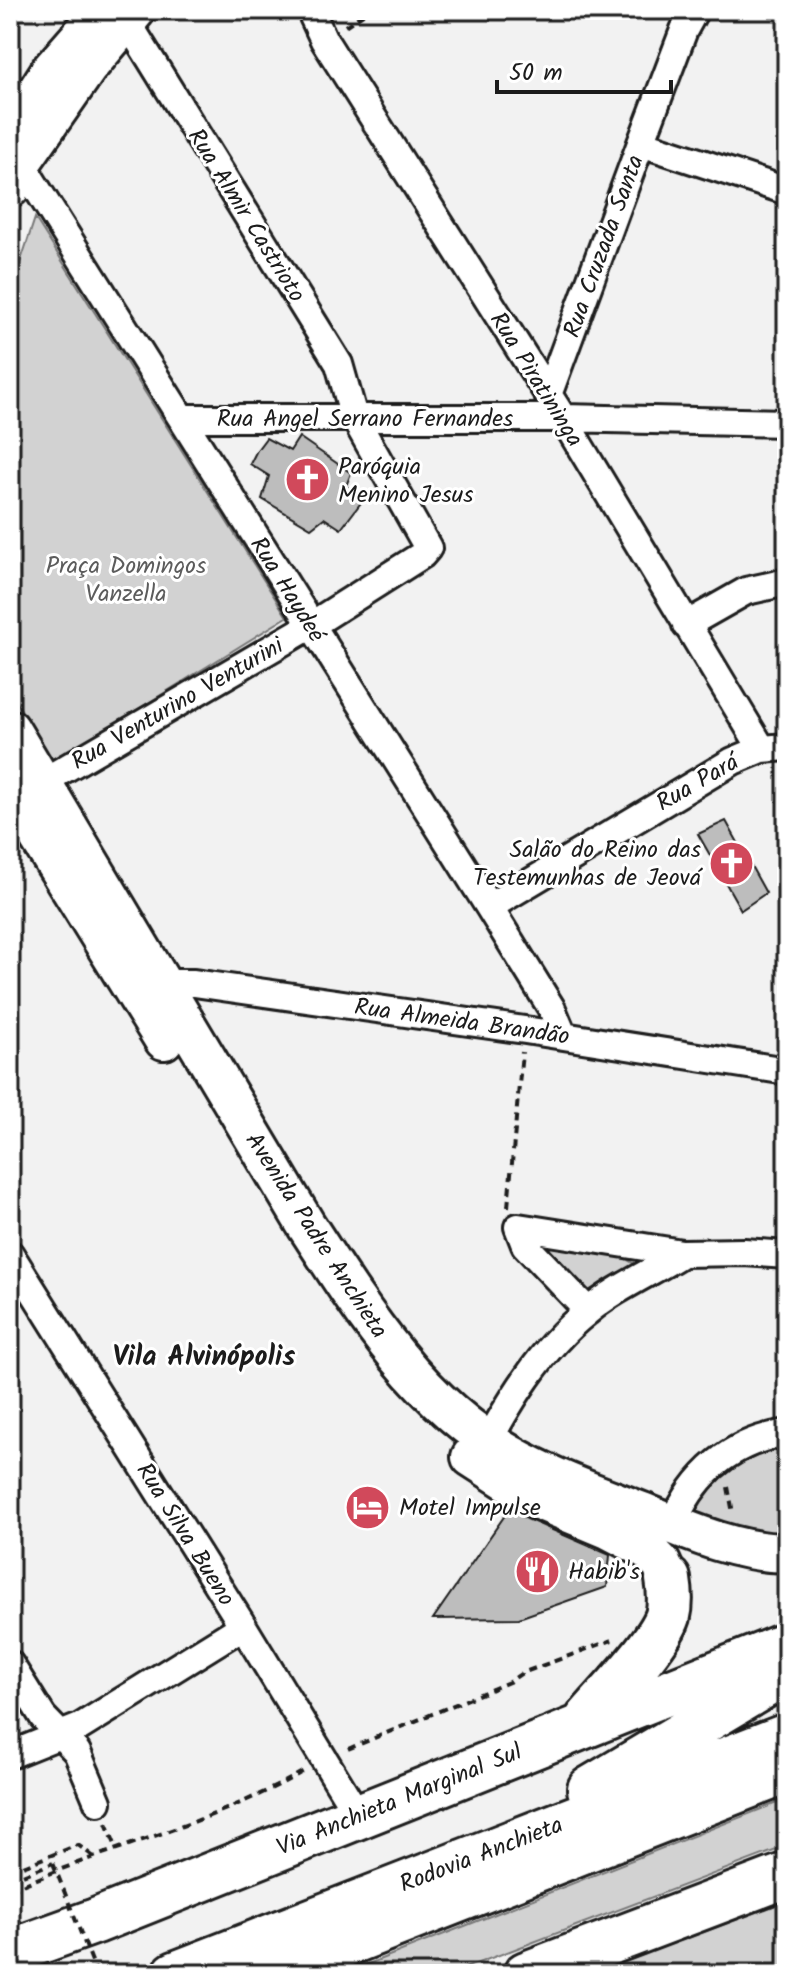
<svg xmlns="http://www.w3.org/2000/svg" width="797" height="1984" font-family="Kalam,sans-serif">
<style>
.green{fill:#d2d2d2;stroke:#777;stroke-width:2}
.building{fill:#bdbdbd;stroke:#1c1c1c;stroke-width:2}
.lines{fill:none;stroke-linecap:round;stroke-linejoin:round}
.street-casing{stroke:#1c1c1c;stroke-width:32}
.secondary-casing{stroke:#1c1c1c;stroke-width:44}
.highway-casing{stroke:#1c1c1c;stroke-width:50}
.path{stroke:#1c1c1c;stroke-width:4;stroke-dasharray:8 6;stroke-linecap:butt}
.street{stroke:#fff;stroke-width:26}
.secondary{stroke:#fff;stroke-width:38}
.highway{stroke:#fff;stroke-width:44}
.path-bridge{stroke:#1c1c1c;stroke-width:4;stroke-dasharray:8 6;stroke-linecap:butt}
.labels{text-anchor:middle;stroke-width:6;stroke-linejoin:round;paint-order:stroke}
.street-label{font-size:24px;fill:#1c1c1c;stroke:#fff}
.poi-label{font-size:24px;fill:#1c1c1c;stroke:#fff;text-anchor:start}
.park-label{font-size:24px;fill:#5c5c5c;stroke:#fff}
.quarter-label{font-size:28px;font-weight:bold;fill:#1c1c1c;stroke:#fff}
</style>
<rect width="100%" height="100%" fill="#f2f2f2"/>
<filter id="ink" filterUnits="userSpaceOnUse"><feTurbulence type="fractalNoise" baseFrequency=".0125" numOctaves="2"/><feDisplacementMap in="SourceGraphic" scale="16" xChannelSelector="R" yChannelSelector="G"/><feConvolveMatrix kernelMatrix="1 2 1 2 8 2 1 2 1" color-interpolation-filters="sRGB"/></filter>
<g filter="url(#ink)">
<path class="green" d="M 35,218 L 287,617 L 51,763 L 10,690 L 10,294 Z
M 544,1241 C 579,1246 614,1245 642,1270 L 580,1294 L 536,1246 Z
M 787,1448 L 787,1514 L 777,1542 L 692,1517 C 710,1478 745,1455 787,1448 Z
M 787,1799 L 787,1846 L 449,1974 L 343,1974 Z
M 787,1901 L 787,1974 L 591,1974 Z"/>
<path class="building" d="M 299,437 L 351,473 L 346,486 L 363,500 L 341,529 L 324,518 L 311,528 L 262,499 L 269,476 L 250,464 L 257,450 L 266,438 L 290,451 Z
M 726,821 L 766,893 L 741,910 L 698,834 Z
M 510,1508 L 527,1519 L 610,1555 L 607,1587 L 519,1618 L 433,1619 Z"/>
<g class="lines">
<defs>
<path id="street" d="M 310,10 L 324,40 L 563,418 L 762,749
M 641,143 L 787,191
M 14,152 L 489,907 L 552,1009 L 563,1035
M 548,395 L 641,143 L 684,30 L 695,10
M 183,418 L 563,418 L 787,423
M 686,625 L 746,591 L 787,582
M 27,791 L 310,626 L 422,555 L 428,548 L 354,417 L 339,364 L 120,10
M 489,907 L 733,761 L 762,749 L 787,747
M 150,990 L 175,983 L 194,983 L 525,1030 L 787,1071
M 10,1254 L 243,1626 L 358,1815
M 588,1311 L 525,1245 L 518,1227 L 682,1253 L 744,1252 L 787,1255
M 480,1456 C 508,1404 540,1349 587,1312 C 615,1288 651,1273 682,1253
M 673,1524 C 694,1474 731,1441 787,1433
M 10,1664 L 43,1717 L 77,1752 L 98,1802
M 10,1755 L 80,1727 L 243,1626"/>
<path id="secondary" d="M 10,134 L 50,71 L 99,15
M 10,188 L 21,163 L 88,67 L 136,10
M 10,729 L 306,1225 C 361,1310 419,1403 509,1454 C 551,1478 597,1494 642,1512 C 688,1531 737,1553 787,1553
M 10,791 L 164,1040
M 471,1457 L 536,1499 L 608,1529 L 648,1550 L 661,1563 L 668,1579"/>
<path id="highway" d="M 587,1720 C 607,1696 659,1644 668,1616 C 671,1604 670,1591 668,1579
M 590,1789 L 787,1672
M 10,1952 L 96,1921 L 787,1645
M 175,1974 L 787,1736
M 269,1974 L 787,1771
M 526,1974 L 787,1875"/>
</defs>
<use href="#street" class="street-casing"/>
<use href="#secondary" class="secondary-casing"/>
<use href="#highway" class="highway-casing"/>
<path class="path" d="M 345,26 L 369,10
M 508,1207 L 522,1052
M 728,1487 L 733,1513
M 348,1749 L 509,1682 L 522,1673 L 612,1640
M 106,1823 L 117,1849
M 10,1871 L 78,1845 L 94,1857
M 10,1880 L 53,1863
M 10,1890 C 39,1878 68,1866 97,1856 C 168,1831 239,1809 304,1771"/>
<use href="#street" class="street"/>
<use href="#secondary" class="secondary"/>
<use href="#highway" class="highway"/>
<path class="path-bridge" d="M 53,1863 L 97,1974"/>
</g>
</g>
<defs>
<symbol id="church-disc" viewBox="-11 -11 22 22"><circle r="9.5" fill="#d1495b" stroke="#fff"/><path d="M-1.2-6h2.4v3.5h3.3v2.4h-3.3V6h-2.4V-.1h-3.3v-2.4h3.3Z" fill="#fff"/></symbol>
<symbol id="hotel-disc" viewBox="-11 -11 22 22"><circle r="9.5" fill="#d1495b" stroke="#fff"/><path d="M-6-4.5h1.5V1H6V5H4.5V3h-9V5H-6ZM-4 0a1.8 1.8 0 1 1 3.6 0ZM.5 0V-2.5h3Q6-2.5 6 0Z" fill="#fff"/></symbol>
<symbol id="restaurant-disc" viewBox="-11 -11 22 22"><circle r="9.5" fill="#d1495b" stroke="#fff"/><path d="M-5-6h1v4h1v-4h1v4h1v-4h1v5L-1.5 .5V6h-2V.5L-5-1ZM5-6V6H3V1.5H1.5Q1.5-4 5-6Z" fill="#fff"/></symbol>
</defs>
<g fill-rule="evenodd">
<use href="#church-disc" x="282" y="454" width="51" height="51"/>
<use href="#church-disc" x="706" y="838" width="51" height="51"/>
<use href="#hotel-disc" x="342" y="1482" width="51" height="51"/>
<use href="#restaurant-disc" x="512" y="1546" width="51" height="51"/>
</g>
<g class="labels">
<g class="street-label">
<text transform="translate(247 215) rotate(58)" y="8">Rua Almir Castrioto</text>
<text transform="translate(603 246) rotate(-70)" y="8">Rua Cruzada Santa</text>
<text transform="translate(537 379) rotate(58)" y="8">Rua Piratininga</text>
<text x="365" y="426">Rua Angel Serrano Fernandes</text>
<text transform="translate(288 589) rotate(58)" y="8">Rua Haydeé</text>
<text transform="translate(177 703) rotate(-30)" y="8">Rua Venturino Venturini</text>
<text transform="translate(697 782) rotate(-30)" y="8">Rua Pará</text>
<text transform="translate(462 1021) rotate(8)" y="8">Rua Almeida Brandão</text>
<text transform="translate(317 1235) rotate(57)" y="8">Avenida Padre Anchieta</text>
<text transform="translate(186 1534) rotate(58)" y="8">Rua Silva Bueno</text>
<text transform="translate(399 1799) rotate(-22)" y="8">Via Anchieta Marginal Sul</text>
<text transform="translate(481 1854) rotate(-21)" y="8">Rodovia Anchieta</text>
</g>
<g class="poi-label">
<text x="338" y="474">Paróquia<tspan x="338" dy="28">Menino Jesus</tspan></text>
<text x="701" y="857" text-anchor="end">Salão do Reino das<tspan x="701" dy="28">Testemunhas de Jeová</tspan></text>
<text x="399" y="1515">Motel Impulse</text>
<text x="568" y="1579">Habib's</text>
</g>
<g class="park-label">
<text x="126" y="573">Praça Domingos<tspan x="126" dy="28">Vanzella</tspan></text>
</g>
<g class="quarter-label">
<text x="204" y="1365">Vila Alvinópolis</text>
</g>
</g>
<rect width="797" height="1984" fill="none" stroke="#fff" stroke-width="40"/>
<rect x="20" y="20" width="757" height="1944" fill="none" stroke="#1c1c1c" stroke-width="3" filter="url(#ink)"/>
<path d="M497 80v12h174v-12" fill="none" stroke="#1c1c1c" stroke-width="4"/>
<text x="509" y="80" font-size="24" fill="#1c1c1c" stroke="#ffffff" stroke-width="6" paint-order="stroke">50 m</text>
</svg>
